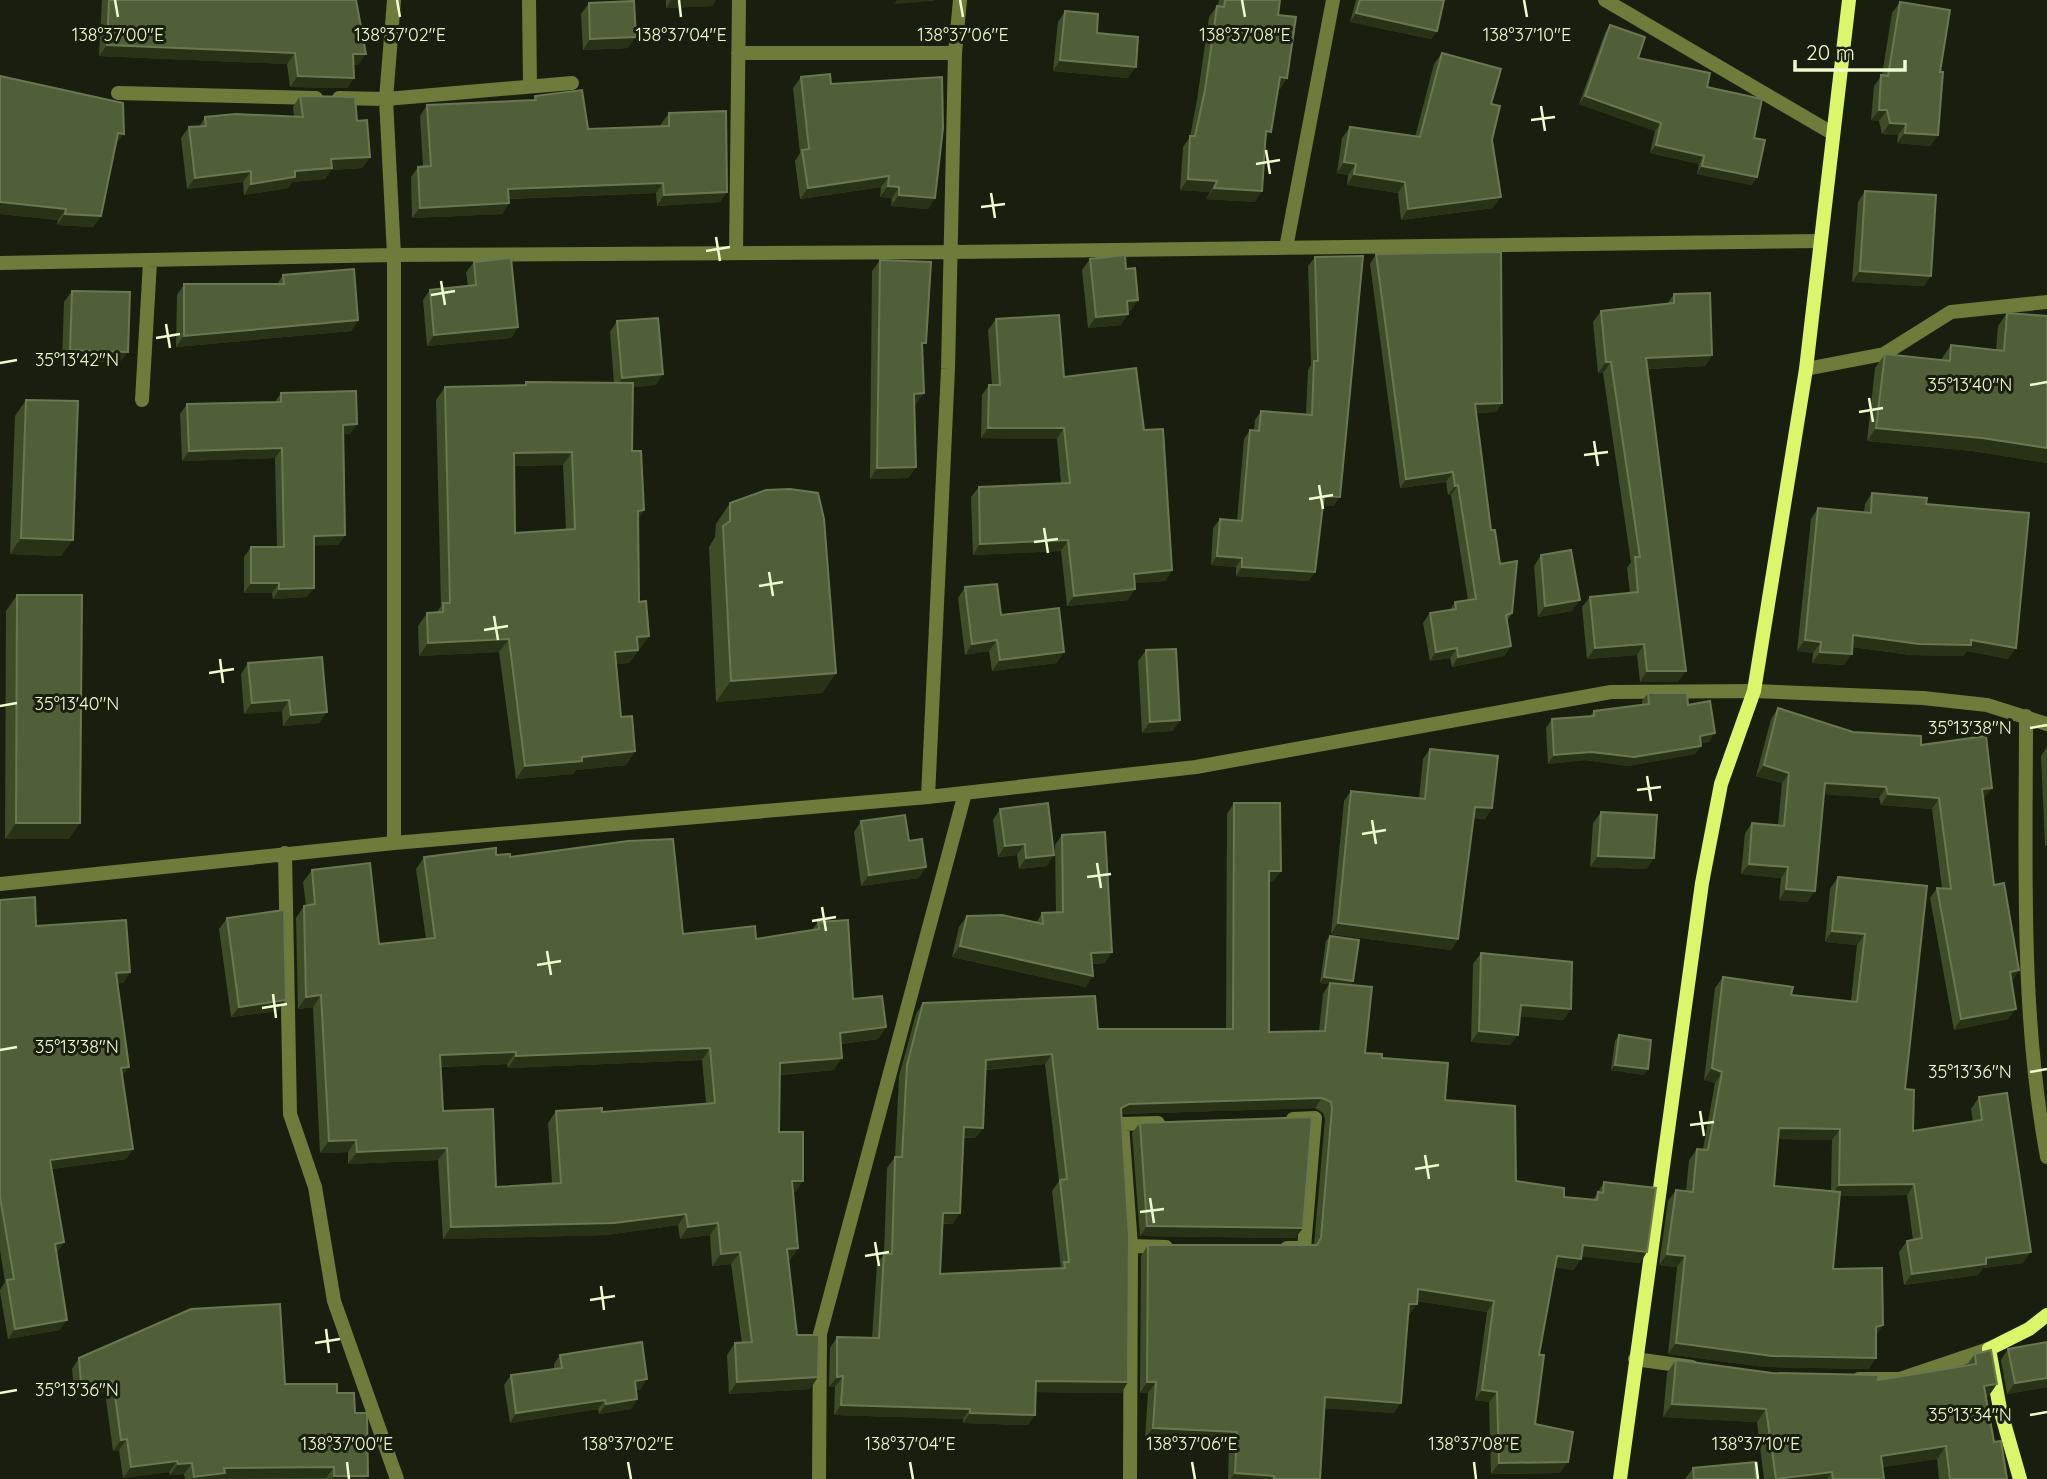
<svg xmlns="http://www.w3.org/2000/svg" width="2047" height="1479" font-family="Quicksand,sans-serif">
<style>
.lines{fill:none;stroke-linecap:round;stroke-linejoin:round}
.street{stroke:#6d7b3b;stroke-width:14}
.secondary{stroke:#daf66b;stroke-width:14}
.wall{fill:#3e4c28;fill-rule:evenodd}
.shaded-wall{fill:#273216}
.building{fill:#515f39;stroke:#6a7851;stroke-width:2;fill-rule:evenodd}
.ticks{fill:none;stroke:#effcce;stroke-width:2.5}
.ticks-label{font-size:18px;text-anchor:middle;fill:#effcce;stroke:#191f0e;stroke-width:6;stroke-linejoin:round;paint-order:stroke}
</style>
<rect width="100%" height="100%" fill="#191f0e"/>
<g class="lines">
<path class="street" d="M 394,0 L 386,99 L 394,255 L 394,843
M 529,0 L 530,86
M 1605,0 L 1832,133
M 738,53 L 955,53
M 118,93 L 316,98
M 339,98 L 386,99 L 572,83
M 1286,248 L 1333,0
M 736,253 L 739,0
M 0,263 L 394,255 L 951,252 L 1820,241
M 1806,369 L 1884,354 L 1951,312 L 2047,302
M 142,400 L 150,262
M 2026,716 C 2026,863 2020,1012 2047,1157
M 928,797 L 948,369 L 955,53 L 960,0
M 285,853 L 290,1114 L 315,1187 L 334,1301 L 397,1479
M 0,884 L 394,843 L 928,797 L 1196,767 L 1611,692 L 1754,691 L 1923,698 L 1987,705 L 2047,724
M 1131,1246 L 1166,1247
M 1287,1248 L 1304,1248 L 1315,1118 L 1293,1119
M 1635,1359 L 1692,1367
M 1859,1379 L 1900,1379 L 1989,1349
M 819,1479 L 820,1334 L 965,793
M 1130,1479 L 1131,1246 L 1122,1124 L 1158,1123"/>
<path class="secondary" d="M 1620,1479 L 1702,883 L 1721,784 L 1754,691 L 1806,369 L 1849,0
M 2020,1479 L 2000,1409 L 1989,1349 L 2029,1329 L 2047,1315"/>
</g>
<path class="wall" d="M 102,0 L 356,0 L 358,65 L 354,65 L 354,78 L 347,88 L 290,87 L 287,64 L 99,56 Z
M 666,0 L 716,0 L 712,6 L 666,8 Z
M 1219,0 L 1280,0 L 1278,15 L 1287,78 L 1280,89 L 1278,89 L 1266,139 L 1255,202 L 1206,199 L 1210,192 L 1180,190 L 1183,147 L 1190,137 L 1197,100 L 1209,17 L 1217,6 L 1218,6 Z
M 1356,0 L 1444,0 L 1437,31 L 1431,39 L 1350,22 Z
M 1900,2 L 1940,72 L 1938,135 L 1930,146 L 1897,143 L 1898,135 L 1882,134 L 1879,121 L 1871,120 L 1874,86 L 1882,75 L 1892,13 Z
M 589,3 L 628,48 L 583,50 L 581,14 Z
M 1065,11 L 1097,33 L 1128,78 L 1053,71 L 1058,22 Z
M 1610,25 L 1638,58 L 1707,87 L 1754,138 L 1752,185 L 1697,174 L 1699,164 L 1650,153 L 1655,131 L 1579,104 L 1605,33 Z
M 1442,53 L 1491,104 L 1493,208 L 1401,220 L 1398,193 L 1347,185 L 1348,175 L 1337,173 L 1342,138 L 1350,127 L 1415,137 L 1434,64 Z
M 801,77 L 831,84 L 935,198 L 928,209 L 891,206 L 892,198 L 880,197 L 881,187 L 800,199 L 795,161 L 800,153 L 793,88 Z
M 300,96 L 357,121 L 370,157 L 362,168 L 331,170 L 325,179 L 292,182 L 288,188 L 244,195 L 243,182 L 187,189 L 181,138 L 189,127 L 199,127 L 205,117 L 294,116 L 293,107 Z
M 535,96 L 588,129 L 661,127 L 661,124 L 669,113 L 727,192 L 720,202 L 657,206 L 656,193 L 509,199 L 509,203 L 502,214 L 412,218 L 411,177 L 418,167 L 423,167 L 420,116 L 427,105 L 533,100 Z
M 116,144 L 101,216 L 93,227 L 57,225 L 58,220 L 0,214 Z
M 1865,191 L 1924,286 L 1852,282 L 1858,202 Z
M 1376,254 L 1502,403 L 1496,412 L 1476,413 L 1491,530 L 1512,613 L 1507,621 L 1511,646 L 1504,656 L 1452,667 L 1450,658 L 1430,661 L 1423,623 L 1430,613 L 1450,610 L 1455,602 L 1468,600 L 1451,495 L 1448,495 L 1446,482 L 1400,488 L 1370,264 Z
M 1315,257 L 1334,506 L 1323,505 L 1315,572 L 1308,581 L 1236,576 L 1236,567 L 1211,565 L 1213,528 L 1220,519 L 1237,521 L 1244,439 L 1250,430 L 1254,430 L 1255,420 L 1261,411 L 1306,414 L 1308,370 L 1311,365 L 1308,266 Z
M 1090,259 L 1131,311 L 1128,311 L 1121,325 L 1088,328 L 1082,270 Z
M 880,260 L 922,348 L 916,404 L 914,404 L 916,467 L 908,478 L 870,479 L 872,271 Z
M 474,262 L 518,327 L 511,338 L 427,346 L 423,300 L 430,290 L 468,286 L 466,272 Z
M 283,275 L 358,320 L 351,331 L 176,347 L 177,295 L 184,284 L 277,284 Z
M 72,291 L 120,362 L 62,361 L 64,302 Z
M 1674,294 L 1712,355 L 1705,366 L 1648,369 L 1678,682 L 1640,682 L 1637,655 L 1587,659 L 1582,607 L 1590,597 L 1630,593 L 1627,568 L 1631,562 L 1603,373 L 1598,373 L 1593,322 L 1601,311 L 1667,304 Z
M 2007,313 L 2047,316 L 2047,463 L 1973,451 L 1867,441 L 1875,368 L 1885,354 L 1941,360 L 1942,358 L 1951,345 L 1996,350 L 1998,326 Z
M 996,319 L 1064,377 L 1144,430 L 1172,570 L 1165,581 L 1135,583 L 1128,600 L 1067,606 L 1061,551 L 973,555 L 971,497 L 979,487 L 1061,484 L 1057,439 L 981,438 L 982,395 L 989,385 L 992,385 L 988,330 Z
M 617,321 L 656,385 L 633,387 L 632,451 L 644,510 L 638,519 L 639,602 L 649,636 L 629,663 L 616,664 L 621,717 L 635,751 L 626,765 L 576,770 L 573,774 L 516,779 L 499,652 L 419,656 L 418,626 L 427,613 L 437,612 L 441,606 L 436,400 L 445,387 L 524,385 L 526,382 L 614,383 L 610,332 ZM 563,465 L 566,530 L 515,533 L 514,466 Z
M 281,393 L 357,424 L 350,434 L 344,434 L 345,535 L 338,545 L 314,545 L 307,597 L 273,599 L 272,593 L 244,593 L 244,557 L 251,547 L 277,547 L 275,458 L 182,461 L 180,414 L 187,404 L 275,402 Z
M 26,400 L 61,556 L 10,554 L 15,416 Z
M 1872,493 L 1926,504 L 2008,659 L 1967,651 L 1963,656 L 1911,655 L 1852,647 L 1844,665 L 1812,663 L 1813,653 L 1797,651 L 1811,519 L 1818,508 L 1864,512 L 1865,504 Z
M 730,503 L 836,673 L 822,693 L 716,702 L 709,547 L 715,537 L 716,524 Z
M 1541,555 L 1572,611 L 1538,617 L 1534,566 Z
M 965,587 L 1001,615 L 1057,663 L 992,671 L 989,651 L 965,655 L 958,598 Z
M 17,595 L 69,839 L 5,839 L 6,611 Z
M 1146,650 L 1180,720 L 1172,731 L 1142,733 L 1138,661 Z
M 248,663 L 327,712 L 319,723 L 283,726 L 282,711 L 244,714 L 241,674 Z
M 1648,693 L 1688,705 L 1709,742 L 1701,743 L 1701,746 L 1695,754 L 1628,766 L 1585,760 L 1548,764 L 1546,728 L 1552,719 L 1590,716 L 1594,711 L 1642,705 L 1642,701 Z
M 1778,708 L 1853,732 L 1921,745 L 1985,798 L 1983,799 L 1994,885 L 2019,970 L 2012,981 L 2008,1019 L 1954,1030 L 1930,898 L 1937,888 L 1942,888 L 1932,809 L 1881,805 L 1879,798 L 1824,794 L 1815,891 L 1807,902 L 1779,900 L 1781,878 L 1741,874 L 1745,833 L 1752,823 L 1778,825 L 1782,783 L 1756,776 L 1771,719 Z
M 2047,747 L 2047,846 L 2045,846 L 2041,756 Z
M 1430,749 L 1492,808 L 1485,819 L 1473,818 L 1458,939 L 1451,950 L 1331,934 L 1344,801 L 1351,791 L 1419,799 L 1423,759 Z
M 1234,803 L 1281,871 L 1273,881 L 1269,882 L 1269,1032 L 1319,1031 L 1323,994 L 1329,984 L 1320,983 L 1326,941 L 1330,936 L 1350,985 L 1365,1053 L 1382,1058 L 1445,1100 L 1516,1181 L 1564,1197 L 1593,1200 L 1604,1182 L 1640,1263 L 1581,1256 L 1581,1259 L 1573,1270 L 1555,1267 L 1539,1355 L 1535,1424 L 1560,1473 L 1491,1474 L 1489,1402 L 1475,1400 L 1487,1312 L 1417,1301 L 1409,1315 L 1408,1315 L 1394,1413 L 1324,1408 L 1320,1479 L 1228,1479 L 1229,1443 L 1145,1438 L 1148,1393 L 1140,1393 L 1141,1256 L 1148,1245 L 1314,1245 L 1325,1119 L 1323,1113 L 1315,1108 L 1122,1114 L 1128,1382 L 1121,1393 L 1036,1392 L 1028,1425 L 963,1423 L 963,1419 L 834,1415 L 835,1387 L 829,1387 L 830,1348 L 837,1337 L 872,1338 L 877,1264 L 884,1254 L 887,1168 L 895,1157 L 899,1076 L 916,1014 L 923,1003 L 1098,1029 L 1226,1029 L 1227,814 ZM 1045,1064 L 1059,1181 L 1052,1191 L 1061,1268 L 940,1274 L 943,1224 L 953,1224 L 963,1138 L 975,1138 L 983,1128 L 985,1070 Z
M 1000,809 L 1047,866 L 1019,869 L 1017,855 L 998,857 L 993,820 Z
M 1601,812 L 1647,869 L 1590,867 L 1593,823 Z
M 861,821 L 909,841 L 919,878 L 861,886 L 854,832 Z
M 1062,835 L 1105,963 L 1092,964 L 1086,987 L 952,957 L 959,927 L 967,916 L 1036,923 L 1042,913 L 1056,913 L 1055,845 Z
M 496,855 L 510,857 L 683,934 L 756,939 L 812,930 L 818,922 L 853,999 L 886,1027 L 878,1039 L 841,1044 L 834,1070 L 780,1075 L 779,1132 L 795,1193 L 794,1193 L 798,1248 L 790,1260 L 788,1260 L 797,1335 L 810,1389 L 729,1394 L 727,1355 L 735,1343 L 742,1343 L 731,1264 L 712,1266 L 710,1235 L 680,1239 L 678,1225 L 606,1235 L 443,1239 L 438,1160 L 348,1164 L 348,1152 L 320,1153 L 313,1007 L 298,1009 L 296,918 L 304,906 L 306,906 L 303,882 L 312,870 L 379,944 L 426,939 L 416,869 L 424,857 ZM 702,1060 L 706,1103 L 602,1112 L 556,1111 L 548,1123 L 552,1183 L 496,1187 L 443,1111 L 441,1067 L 507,1064 L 508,1068 Z
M 1838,877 L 1927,886 L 1905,1089 L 1913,1131 L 1973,1122 L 1971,1109 L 1979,1097 L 2023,1263 L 1983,1268 L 1978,1275 L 1904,1285 L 1899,1252 L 1907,1241 L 1913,1240 L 1907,1195 L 1840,1196 L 1833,1269 L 1883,1325 L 1876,1335 L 1869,1369 L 1764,1367 L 1668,1354 L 1677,1267 L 1659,1265 L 1668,1201 L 1676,1190 L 1686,1191 L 1689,1160 L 1697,1149 L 1703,1149 L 1715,1083 L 1704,1080 L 1715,988 L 1723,977 L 1791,995 L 1851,1001 L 1857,945 L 1825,942 L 1830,889 ZM 1778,1139 L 1832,1140 L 1831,1191 L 1774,1186 Z
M 0,900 L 36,926 L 130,972 L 123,983 L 117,983 L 129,1067 L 122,1076 L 133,1149 L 126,1159 L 52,1169 L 64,1242 L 57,1252 L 60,1330 L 8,1339 L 0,1292 L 0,1290 L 5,1282 L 0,1250 Z
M 227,918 L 278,1011 L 231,1017 L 219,929 Z
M 1481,953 L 1571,1009 L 1563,1020 L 1520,1016 L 1510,1045 L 1471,1042 L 1473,964 Z
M 1619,1035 L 1644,1075 L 1611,1070 L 1615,1041 Z
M 1140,1123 L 1303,1228 L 1295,1238 L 1140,1236 L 1132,1133 Z
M 2047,1342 L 2047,1387 L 2007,1394 L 2001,1360 L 2008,1349 Z
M 1975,1354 L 1988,1397 L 1986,1397 L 1994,1442 L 2007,1479 L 1939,1479 L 1937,1459 L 1882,1467 L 1884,1479 L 1764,1479 L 1757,1422 L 1663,1417 L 1667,1373 L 1676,1360 L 1772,1373 L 1878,1380 L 1966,1366 Z
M 560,1355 L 641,1389 L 636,1390 L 637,1399 L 631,1409 L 599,1414 L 598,1409 L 510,1423 L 504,1385 L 511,1375 L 554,1369 L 554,1364 Z
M 79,1358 L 285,1384 L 337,1393 L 355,1413 L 365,1479 L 185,1479 L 184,1474 L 170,1475 L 169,1472 L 123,1478 L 119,1450 L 113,1451 L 105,1392 L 74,1394 L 72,1369 Z
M 1693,1468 L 1756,1479 L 1685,1479 Z"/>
<path class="shaded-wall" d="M 671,0 L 716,0 L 712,6 L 666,8 Z
M 897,0 L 934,0 L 933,1 L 894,4 Z
M 1356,13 L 1437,31 L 1431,39 L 1350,22 Z
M 636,37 L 628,48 L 583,50 L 590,39 Z
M 107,45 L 295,53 L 287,64 L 99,56 Z
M 353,54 L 366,54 L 358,65 L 346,65 Z
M 1060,60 L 1136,67 L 1128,78 L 1053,71 Z
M 298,76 L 354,78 L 347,88 L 290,87 Z
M 1280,77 L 1287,78 L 1280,89 L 1272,88 Z
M 1585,96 L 1661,123 L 1655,131 L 1579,104 Z
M 1879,110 L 1887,110 L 1879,121 L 1871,120 Z
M 1890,123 L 1906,124 L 1898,135 L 1882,134 Z
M 118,133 L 124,134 L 116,144 Z
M 1905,133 L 1938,135 L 1930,146 L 1897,143 Z
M 1656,145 L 1704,156 L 1699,164 L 1650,153 Z
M 370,157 L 362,168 L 331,170 L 325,179 L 292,182 L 288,188 L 244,195 L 251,184 L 331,159 Z
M 1344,162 L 1356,164 L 1348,175 L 1337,173 Z
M 1702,166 L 1757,177 L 1752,185 L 1697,174 Z
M 251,171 L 243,182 L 187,189 L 195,178 Z
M 1354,174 L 1405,182 L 1398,193 L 1347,185 Z
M 889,176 L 881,187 L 800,199 L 808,188 Z
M 1188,179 L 1217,181 L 1210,192 L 1180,190 Z
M 663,183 L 656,193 L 501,199 L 508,189 Z
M 888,186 L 899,187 L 892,198 L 880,197 Z
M 1214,188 L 1262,191 L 1255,202 L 1206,199 Z
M 727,192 L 720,202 L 657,206 L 664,195 Z
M 899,195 L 935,198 L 928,209 L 891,206 Z
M 1501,197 L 1493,208 L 1401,220 L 1408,209 Z
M 0,202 L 66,209 L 58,220 L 0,214 Z
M 509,203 L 502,214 L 412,218 L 420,208 Z
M 65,214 L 101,216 L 93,227 L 57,225 Z
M 1860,271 L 1931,276 L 1924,286 L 1852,282 Z
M 1138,300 L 1131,311 L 1120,312 L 1127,301 Z
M 1128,314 L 1121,325 L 1088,328 L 1096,317 Z
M 358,320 L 351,331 L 176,347 L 184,336 Z
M 518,327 L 511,338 L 427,346 L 434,335 Z
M 70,350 L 128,352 L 120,362 L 62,361 Z
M 1712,355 L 1705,366 L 1639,369 L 1646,358 Z
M 1606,362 L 1611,362 L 1603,373 L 1598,373 Z
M 663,374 L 656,385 L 615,389 L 622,378 Z
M 924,393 L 916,404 L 906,405 L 914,394 Z
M 1502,403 L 1496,412 L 1468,413 L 1475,404 Z
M 357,424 L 350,434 L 337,435 L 343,425 Z
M 988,428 L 1064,428 L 1057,439 L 981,438 Z
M 1876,428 L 1982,438 L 2047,448 L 2047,463 L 1973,451 L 1867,441 Z
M 282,448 L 275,458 L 182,461 L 189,451 Z
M 572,452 L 563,465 L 504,466 L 514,453 Z
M 916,467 L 908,478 L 870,479 L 877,468 Z
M 1453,472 L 1446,482 L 1400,488 L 1406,479 Z
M 1458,485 L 1451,495 L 1448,495 L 1455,486 Z
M 1324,496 L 1340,497 L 1334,506 L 1318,505 Z
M 644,510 L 635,523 L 638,511 Z
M 345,535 L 338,545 L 307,546 L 314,536 Z
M 21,538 L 73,540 L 61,556 L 10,554 Z
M 1068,540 L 1061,551 L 973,555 L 980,544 Z
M 1217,556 L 1242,558 L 1236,567 L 1211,565 Z
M 1242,567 L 1315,572 L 1308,581 L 1236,576 Z
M 1172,570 L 1165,581 L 1126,584 L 1134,574 Z
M 251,583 L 279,583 L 272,593 L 244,593 Z
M 314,588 L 307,597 L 273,599 L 279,589 Z
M 1135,589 L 1128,600 L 1067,606 L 1074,596 Z
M 1580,600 L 1572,611 L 1538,617 L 1545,606 Z
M 1853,635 L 1971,640 L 2016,648 L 2008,659 L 1967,651 L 1963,656 L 1911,655 L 1846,646 Z
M 649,636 L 640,649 L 628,651 L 637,637 Z
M 509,639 L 499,652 L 419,656 L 428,643 Z
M 997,640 L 989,651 L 965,655 L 972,644 Z
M 1805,640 L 1821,642 L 1813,653 L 1797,651 Z
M 1644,644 L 1637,655 L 1587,659 L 1595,648 Z
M 1511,646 L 1504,656 L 1452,667 L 1458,657 Z
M 1457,648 L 1450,658 L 1430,661 L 1436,652 Z
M 638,650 L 629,663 L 606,665 L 615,652 Z
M 1064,652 L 1057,663 L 992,671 L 1000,660 Z
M 1820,652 L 1852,654 L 1844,665 L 1812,663 Z
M 1647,671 L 1686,671 L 1678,682 L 1640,682 Z
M 836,673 L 822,693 L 716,702 L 731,681 Z
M 289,700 L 282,711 L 244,714 L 252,703 Z
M 327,712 L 319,723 L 283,726 L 291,715 Z
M 1180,720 L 1172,731 L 1142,733 L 1150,722 Z
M 1715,733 L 1709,742 L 1694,744 L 1700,736 Z
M 1701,746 L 1695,754 L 1628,766 L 1585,760 L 1548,764 L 1554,755 L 1591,752 Z
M 635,751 L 626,765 L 576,770 L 573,774 L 516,779 L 525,766 L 582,757 Z
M 1764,765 L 1789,773 L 1782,783 L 1756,776 Z
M 1825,783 L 1886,787 L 1879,798 L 1817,794 Z
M 1992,788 L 1985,798 L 1974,800 L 1982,789 Z
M 1888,794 L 1939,798 L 1932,809 L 1881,805 Z
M 1475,807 L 1492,808 L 1485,819 L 1468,817 Z
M 16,823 L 80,823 L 69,839 L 5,839 Z
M 1025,844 L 1017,855 L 998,857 L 1005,846 Z
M 1054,855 L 1047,866 L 1019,869 L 1026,858 Z
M 1598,856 L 1654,858 L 1647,869 L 1590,867 Z
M 1749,864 L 1788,867 L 1781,878 L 1741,874 Z
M 926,867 L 919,878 L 861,886 L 869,875 Z
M 1269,871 L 1281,871 L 1273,881 L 1262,882 Z
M 1786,889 L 1815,891 L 1807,902 L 1779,900 Z
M 1338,923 L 1458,939 L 1451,950 L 1331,934 Z
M 1832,931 L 1865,934 L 1857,945 L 1825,942 Z
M 960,946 L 1093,976 L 1086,987 L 952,957 Z
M 1112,952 L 1105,963 L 1084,964 L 1091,953 Z
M 2019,970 L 2012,981 L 2010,972 Z
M 130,972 L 123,983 L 109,984 L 116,973 Z
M 1324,977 L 1353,981 L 1349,987 L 1320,983 Z
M 321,995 L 313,1007 L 298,1009 L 306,997 Z
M 286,1000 L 278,1011 L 231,1017 L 239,1007 Z
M 1521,1005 L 1571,1009 L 1563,1020 L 1513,1016 Z
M 2016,1009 L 2008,1019 L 1954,1030 L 1961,1019 Z
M 886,1027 L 878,1039 L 832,1045 L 840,1033 Z
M 1479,1031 L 1518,1035 L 1510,1045 L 1471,1042 Z
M 710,1048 L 702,1060 L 508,1068 L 516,1056 Z
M 516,1052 L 507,1064 L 432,1067 L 440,1055 Z
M 1052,1054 L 1045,1064 L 978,1070 L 986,1060 Z
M 842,1058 L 834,1070 L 772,1075 L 780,1063 Z
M 1615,1065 L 1648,1069 L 1644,1075 L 1611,1070 Z
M 129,1067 L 122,1077 L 121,1068 Z
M 1712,1068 L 1722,1072 L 1715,1083 L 1704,1080 Z
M 1322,1098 L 1315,1108 L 1122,1114 L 1121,1108 L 1129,1104 Z
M 964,1127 L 983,1128 L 975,1138 L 956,1137 Z
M 1779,1128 L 1840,1129 L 1832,1140 L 1771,1139 Z
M 356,1140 L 348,1152 L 320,1153 L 329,1141 Z
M 447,1148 L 438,1160 L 348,1164 L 357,1152 Z
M 133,1149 L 126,1159 L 43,1170 L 50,1160 Z
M 792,1181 L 803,1181 L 795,1193 L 784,1193 Z
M 1914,1184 L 1907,1195 L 1831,1196 L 1839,1185 Z
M 943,1213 L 960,1213 L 953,1224 L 936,1223 Z
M 686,1214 L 678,1225 L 606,1235 L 443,1239 L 451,1227 Z
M 718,1223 L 710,1235 L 680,1239 L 688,1227 Z
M 1147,1226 L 1303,1228 L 1295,1238 L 1140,1236 Z
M 64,1242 L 57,1253 L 55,1244 Z
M 1583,1245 L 1647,1252 L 1640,1263 L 1575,1256 Z
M 798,1248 L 790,1260 L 778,1261 L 787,1249 Z
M 740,1252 L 731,1264 L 712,1266 L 721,1254 Z
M 2031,1252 L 2023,1263 L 1983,1268 L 1978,1275 L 1904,1285 L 1912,1274 L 1986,1258 Z
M 1667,1254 L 1685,1256 L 1677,1267 L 1659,1265 Z
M 1557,1256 L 1581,1259 L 1573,1270 L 1550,1267 Z
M 1418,1289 L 1494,1301 L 1487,1312 L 1411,1300 Z
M 1409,1304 L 1417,1304 L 1409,1315 L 1402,1314 Z
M 67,1320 L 60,1330 L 8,1339 L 15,1329 Z
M 1883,1325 L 1875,1336 L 1876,1327 Z
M 1676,1343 L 1876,1358 L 1869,1369 L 1764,1367 L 1668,1354 Z
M 843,1376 L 835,1387 L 829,1387 L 837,1377 Z
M 818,1377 L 810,1389 L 729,1394 L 737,1382 Z
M 2047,1378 L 2047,1387 L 2007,1394 L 2015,1383 Z
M 647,1379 L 641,1389 L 628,1391 L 635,1381 Z
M 113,1381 L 105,1392 L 74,1394 L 81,1383 Z
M 1036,1381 L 1128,1382 L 1121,1393 L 1029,1392 Z
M 1147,1382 L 1156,1382 L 1148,1393 L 1140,1393 Z
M 1997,1384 L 1988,1397 L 1974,1399 L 1984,1386 Z
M 1482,1390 L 1497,1392 L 1489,1402 L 1475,1400 Z
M 1325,1397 L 1401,1403 L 1394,1413 L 1317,1408 Z
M 637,1399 L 631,1409 L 599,1414 L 606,1404 Z
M 605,1400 L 598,1409 L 510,1423 L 516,1413 Z
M 1672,1404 L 1766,1409 L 1757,1422 L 1663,1417 Z
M 841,1405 L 970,1409 L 963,1419 L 834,1415 Z
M 970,1413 L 1035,1415 L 1028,1425 L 963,1423 Z
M 1153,1428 L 1237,1432 L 1229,1443 L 1145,1438 Z
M 127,1439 L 119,1450 L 113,1451 L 121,1440 Z
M 1946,1446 L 1937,1459 L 1872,1469 L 1881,1456 Z
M 177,1461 L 169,1472 L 123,1478 L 131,1467 Z
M 1568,1462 L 1560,1473 L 1491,1474 L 1499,1463 Z
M 192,1463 L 184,1474 L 170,1475 L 178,1464 Z
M 334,1467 L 326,1478 L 193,1479 L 194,1477 L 224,1468 Z
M 1832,1472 L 1827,1479 L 1782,1479 Z
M 1235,1473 L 1274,1476 L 1271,1479 L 1231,1479 Z
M 334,1476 L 368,1476 L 365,1479 L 332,1479 Z"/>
<path class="building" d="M 109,0 L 356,0 L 366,54 L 353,54 L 354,78 L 298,76 L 295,53 L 107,45 Z
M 1225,0 L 1280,0 L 1278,15 L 1296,17 L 1287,78 L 1280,77 L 1271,132 L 1266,131 L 1262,191 L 1214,188 L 1217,181 L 1188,179 L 1190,136 L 1195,136 L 1205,90 L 1217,6 L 1224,7 Z
M 1360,0 L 1444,0 L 1437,31 L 1356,13 Z
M 634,1 L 636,37 L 590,39 L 589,3 Z
M 1900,2 L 1950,10 L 1940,72 L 1943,72 L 1938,135 L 1905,133 L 1906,124 L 1890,123 L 1887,110 L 1879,110 L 1881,75 L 1888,76 Z
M 1065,11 L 1098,14 L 1097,33 L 1138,37 L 1136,67 L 1060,60 Z
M 1610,25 L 1645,37 L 1638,58 L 1710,73 L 1707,87 L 1762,99 L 1754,138 L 1765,140 L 1757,177 L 1702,166 L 1704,156 L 1656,145 L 1661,123 L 1585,96 Z
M 1442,53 L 1501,69 L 1491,104 L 1500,106 L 1492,140 L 1501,197 L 1408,209 L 1405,182 L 1354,174 L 1356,164 L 1344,162 L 1350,127 L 1420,137 Z
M 830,74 L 831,84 L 942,77 L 943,128 L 935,198 L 899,195 L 899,187 L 888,186 L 889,176 L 808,188 L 802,150 L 809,149 L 801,77 Z
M 0,76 L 123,103 L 124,134 L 118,133 L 101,216 L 65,214 L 66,209 L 0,202 Z
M 582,90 L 588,129 L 669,126 L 669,113 L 726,111 L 727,192 L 664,195 L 663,183 L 508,189 L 509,203 L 420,208 L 418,167 L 431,166 L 427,105 L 536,100 L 535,96 Z
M 300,96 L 355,97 L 357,121 L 367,120 L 370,157 L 331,159 L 332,168 L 295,171 L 295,177 L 251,184 L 251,171 L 195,178 L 189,127 L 206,126 L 205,117 L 236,114 L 303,117 Z
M 1865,191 L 1936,195 L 1931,276 L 1860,271 Z
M 1501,252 L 1502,403 L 1475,404 L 1491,530 L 1495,530 L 1500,564 L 1517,561 L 1512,613 L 1506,615 L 1511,646 L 1458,657 L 1457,648 L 1436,652 L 1430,613 L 1456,609 L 1455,602 L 1476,599 L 1458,485 L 1455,486 L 1453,472 L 1406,479 L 1376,254 Z
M 1125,255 L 1126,269 L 1135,268 L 1138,300 L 1127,301 L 1128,314 L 1096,317 L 1090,259 Z
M 1363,256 L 1340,497 L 1324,496 L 1315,572 L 1242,567 L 1242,558 L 1217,556 L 1220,519 L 1242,521 L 1250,430 L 1259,431 L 1261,411 L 1312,415 L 1314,361 L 1318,361 L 1315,257 Z
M 511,258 L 518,327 L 434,335 L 430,290 L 476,285 L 474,262 Z
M 880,260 L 931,262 L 926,343 L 922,343 L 924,393 L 914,394 L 916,467 L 877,468 Z
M 354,269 L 358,320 L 184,336 L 184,284 L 284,284 L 283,275 Z
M 72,291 L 130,292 L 128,352 L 70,350 Z
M 1710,293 L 1712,355 L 1646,358 L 1686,671 L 1647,671 L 1644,644 L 1595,648 L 1590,597 L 1638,592 L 1635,557 L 1640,557 L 1611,362 L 1606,362 L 1601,311 L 1674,303 L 1674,294 Z
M 2007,313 L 2047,316 L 2047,448 L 1982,438 L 1876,428 L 1885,354 L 1950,361 L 1951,345 L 2004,351 Z
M 1059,315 L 1064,377 L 1136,368 L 1144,430 L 1163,429 L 1172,570 L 1134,574 L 1135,589 L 1074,596 L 1068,540 L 980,544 L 979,487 L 1070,483 L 1064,428 L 988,428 L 989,385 L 1000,385 L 996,319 Z
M 658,318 L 663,374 L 622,378 L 617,321 Z
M 526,382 L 633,383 L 632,451 L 641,451 L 644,510 L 638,511 L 639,602 L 646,601 L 649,636 L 637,637 L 638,650 L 615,652 L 621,717 L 632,716 L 635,751 L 582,757 L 582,761 L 525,766 L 509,639 L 428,643 L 427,613 L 443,612 L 443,603 L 450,603 L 445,387 L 526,385 ZM 572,452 L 575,529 L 515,533 L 514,453 Z
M 356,391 L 357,424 L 343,425 L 345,535 L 314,536 L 314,588 L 279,589 L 279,583 L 251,583 L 251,547 L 284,547 L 282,448 L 189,451 L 187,404 L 281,402 L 281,393 Z
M 26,400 L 78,401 L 73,540 L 21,538 Z
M 790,489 L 818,493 L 824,519 L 836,673 L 731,681 L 723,526 L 730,521 L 730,503 L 766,490 Z
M 1872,493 L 1927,498 L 1926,504 L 2029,513 L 2016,648 L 1971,640 L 1971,645 L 1919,644 L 1853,635 L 1852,654 L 1820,652 L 1821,642 L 1805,640 L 1818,508 L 1871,513 Z
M 1571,550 L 1580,600 L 1545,606 L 1541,555 Z
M 997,584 L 1001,615 L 1059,608 L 1064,652 L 1000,660 L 997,640 L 972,644 L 965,587 Z
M 17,595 L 82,595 L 80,823 L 16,823 Z
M 1176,649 L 1180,720 L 1150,722 L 1146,650 Z
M 322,657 L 327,712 L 291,715 L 289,700 L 252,703 L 248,663 Z
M 1648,693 L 1687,693 L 1688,705 L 1710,701 L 1715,733 L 1700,736 L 1701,746 L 1634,757 L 1591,752 L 1554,755 L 1552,719 L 1594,716 L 1594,711 L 1649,704 Z
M 1778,708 L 1853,732 L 1921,736 L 1921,745 L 1986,736 L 1992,788 L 1982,789 L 1994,885 L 2004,883 L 2019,970 L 2010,972 L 2016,1009 L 1961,1019 L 1937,888 L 1951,889 L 1939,798 L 1888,794 L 1886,787 L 1825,783 L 1815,891 L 1786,889 L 1788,867 L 1749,864 L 1752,823 L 1784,826 L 1789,773 L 1764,765 Z
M 1430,749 L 1498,756 L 1492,808 L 1475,807 L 1458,939 L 1338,923 L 1351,791 L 1425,799 Z
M 1048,803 L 1054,855 L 1026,858 L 1025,844 L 1005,846 L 1000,809 Z
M 1234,803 L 1280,803 L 1281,871 L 1269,871 L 1269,1032 L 1325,1031 L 1330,983 L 1372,987 L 1365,1053 L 1382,1054 L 1382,1058 L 1448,1063 L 1445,1100 L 1515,1106 L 1516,1181 L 1564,1188 L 1564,1197 L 1597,1200 L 1598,1192 L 1603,1193 L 1604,1182 L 1656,1188 L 1647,1252 L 1583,1245 L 1581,1259 L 1557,1256 L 1539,1355 L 1544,1355 L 1535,1424 L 1573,1432 L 1568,1462 L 1499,1463 L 1497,1392 L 1482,1390 L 1494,1301 L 1418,1289 L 1417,1304 L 1409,1304 L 1401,1403 L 1325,1397 L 1320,1479 L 1274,1479 L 1274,1476 L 1235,1473 L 1237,1432 L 1153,1428 L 1156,1382 L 1147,1382 L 1148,1245 L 1317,1245 L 1321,1238 L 1332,1108 L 1331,1102 L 1322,1098 L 1129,1104 L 1121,1108 L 1129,1236 L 1128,1382 L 1036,1381 L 1035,1415 L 970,1413 L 970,1409 L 841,1405 L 843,1376 L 837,1377 L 837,1337 L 879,1338 L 884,1254 L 892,1254 L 895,1157 L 902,1157 L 907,1065 L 923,1003 L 1095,996 L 1098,1029 L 1233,1029 ZM 1052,1054 L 1067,1179 L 1060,1180 L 1069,1262 L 1064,1262 L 1065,1268 L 940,1274 L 943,1213 L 960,1213 L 964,1127 L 983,1128 L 986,1060 Z
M 1601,812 L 1657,815 L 1654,858 L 1598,856 Z
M 905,815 L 909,841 L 922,839 L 926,867 L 869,875 L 861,821 Z
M 1105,832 L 1112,952 L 1091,953 L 1093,976 L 960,946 L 967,916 L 1002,915 L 1043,924 L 1042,913 L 1063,912 L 1062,835 Z
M 673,839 L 683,934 L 755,926 L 756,939 L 819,929 L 818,922 L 848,920 L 853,999 L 882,996 L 886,1027 L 840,1033 L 842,1058 L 780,1063 L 779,1132 L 803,1132 L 803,1181 L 792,1181 L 798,1248 L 787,1249 L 797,1335 L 819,1335 L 818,1377 L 737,1382 L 735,1343 L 752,1342 L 740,1252 L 721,1254 L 718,1223 L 688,1227 L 686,1214 L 614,1223 L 451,1227 L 447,1148 L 357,1152 L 356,1140 L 329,1141 L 321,995 L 306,997 L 304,906 L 315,904 L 312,870 L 370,863 L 379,944 L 435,938 L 424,857 L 496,848 L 496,855 L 510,854 L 510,857 L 628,841 ZM 710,1048 L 715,1103 L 602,1112 L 602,1108 L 556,1111 L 561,1183 L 496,1187 L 493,1109 L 443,1111 L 440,1055 L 516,1052 L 516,1056 Z
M 1838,877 L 1927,886 L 1905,1089 L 1914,1090 L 1913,1131 L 1982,1120 L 1979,1097 L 2007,1093 L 2031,1252 L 1986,1258 L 1986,1264 L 1912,1274 L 1907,1241 L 1922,1238 L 1914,1184 L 1839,1185 L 1840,1129 L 1779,1128 L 1774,1186 L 1840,1192 L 1833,1269 L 1882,1268 L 1883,1325 L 1876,1327 L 1876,1358 L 1772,1356 L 1676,1343 L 1685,1256 L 1667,1254 L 1676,1190 L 1693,1192 L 1697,1149 L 1708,1150 L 1722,1072 L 1712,1068 L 1723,977 L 1793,987 L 1791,995 L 1857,1002 L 1865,934 L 1832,931 Z
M 35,897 L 36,926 L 126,920 L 130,972 L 116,973 L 129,1067 L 121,1068 L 133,1149 L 50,1160 L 64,1242 L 55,1244 L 67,1320 L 15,1329 L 7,1280 L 14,1279 L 0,1197 L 0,900 Z
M 284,910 L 286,1000 L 239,1007 L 227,918 Z
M 1330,936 L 1359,940 L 1353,981 L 1324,977 Z
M 1481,953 L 1572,962 L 1571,1009 L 1521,1005 L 1518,1035 L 1479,1031 Z
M 1619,1035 L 1651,1040 L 1648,1069 L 1615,1065 Z
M 1312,1117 L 1303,1228 L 1147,1226 L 1140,1123 Z
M 280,1304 L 285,1384 L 337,1384 L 337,1393 L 354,1393 L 355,1413 L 367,1413 L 368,1476 L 334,1476 L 334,1467 L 224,1468 L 225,1473 L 194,1477 L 192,1463 L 178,1464 L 177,1461 L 131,1467 L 127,1439 L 121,1440 L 113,1381 L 81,1383 L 79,1358 L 191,1309 Z
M 642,1342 L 647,1379 L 635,1381 L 637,1399 L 606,1404 L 605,1400 L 516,1413 L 511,1375 L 562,1368 L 560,1355 Z
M 2047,1342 L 2047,1378 L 2015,1383 L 2008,1349 Z
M 1991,1350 L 1997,1384 L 1984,1386 L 1994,1442 L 2001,1441 L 2007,1479 L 1950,1479 L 1946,1446 L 1881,1456 L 1884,1479 L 1833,1479 L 1832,1472 L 1776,1479 L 1766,1409 L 1672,1404 L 1676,1360 L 1772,1373 L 1878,1375 L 1878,1380 L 1976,1364 L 1975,1354 Z
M 1755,1462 L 1756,1479 L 1694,1479 L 1693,1468 Z"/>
<path class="ticks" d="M 115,0 L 118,17M 397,0 L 400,17M 679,0 L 681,17M 960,0 L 963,17M 1242,0 L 1245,17M 1524,0 L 1527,17M 1541,106 L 1545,131M 1531,120 L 1555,117M 1266,150 L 1270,174M 1256,164 L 1280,160M 991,193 L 995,218M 981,207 L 1005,204M 716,237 L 720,261M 706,251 L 730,247M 441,281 L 445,305M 431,295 L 455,291M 166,324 L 170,348M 156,338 L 180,334M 0,363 L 17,360M 2030,385 L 2047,382M 1869,398 L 1873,422M 1859,412 L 1883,408M 1594,441 L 1598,466M 1584,455 L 1608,452M 1319,485 L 1323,509M 1309,499 L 1333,495M 1044,528 L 1048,553M 1034,542 L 1058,539M 769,572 L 773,596M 759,586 L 783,582M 494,616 L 498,640M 484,630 L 508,626M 220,659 L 223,683M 209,673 L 234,669M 0,706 L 17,703M 2030,728 L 2047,725M 1647,776 L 1651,801M 1637,790 L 1661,787M 1372,820 L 1376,844M 1362,834 L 1386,830M 1097,863 L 1101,888M 1087,877 L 1111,874M 822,907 L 826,931M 812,921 L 836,917M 547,951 L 551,975M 537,965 L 561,961M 273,994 L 276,1018M 262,1008 L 287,1004M 0,1050 L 17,1047M 2030,1072 L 2047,1069M 1700,1111 L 1704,1136M 1690,1125 L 1714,1122M 1425,1155 L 1429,1179M 1415,1169 L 1439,1165M 1150,1198 L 1154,1223M 1140,1212 L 1164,1209M 875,1242 L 879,1266M 865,1256 L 889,1252M 601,1286 L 604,1310M 590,1300 L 615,1296M 326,1329 L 329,1353M 315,1343 L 340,1339M 0,1393 L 17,1390M 2030,1415 L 2047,1412M 347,1462 L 349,1479M 628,1462 L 631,1479M 910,1462 L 913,1479M 1192,1462 L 1195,1479M 1474,1462 L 1476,1479M 1756,1462 L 1758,1479"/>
<g class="ticks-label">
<text x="118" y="41">138°37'00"E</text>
<text x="400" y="41">138°37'02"E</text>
<text x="681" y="41">138°37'04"E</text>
<text x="963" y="41">138°37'06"E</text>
<text x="1245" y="41">138°37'08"E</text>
<text x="1527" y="41">138°37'10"E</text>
<text x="77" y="366">35°13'42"N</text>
<text x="1970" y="391">35°13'40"N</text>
<text x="77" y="710">35°13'40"N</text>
<text x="1970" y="734">35°13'38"N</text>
<text x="77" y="1053">35°13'38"N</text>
<text x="1970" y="1078">35°13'36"N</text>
<text x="77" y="1396">35°13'36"N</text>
<text x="1970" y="1421">35°13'34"N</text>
<text x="347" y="1450">138°37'00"E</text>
<text x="628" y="1450">138°37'02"E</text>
<text x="910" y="1450">138°37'04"E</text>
<text x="1192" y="1450">138°37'06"E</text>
<text x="1474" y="1450">138°37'08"E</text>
<text x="1756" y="1450">138°37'10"E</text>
</g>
<path d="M1795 60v10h110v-10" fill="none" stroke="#effcce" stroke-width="3.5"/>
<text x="1806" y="60" font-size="21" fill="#effcce" stroke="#191f0e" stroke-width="5" paint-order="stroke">20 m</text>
</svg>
